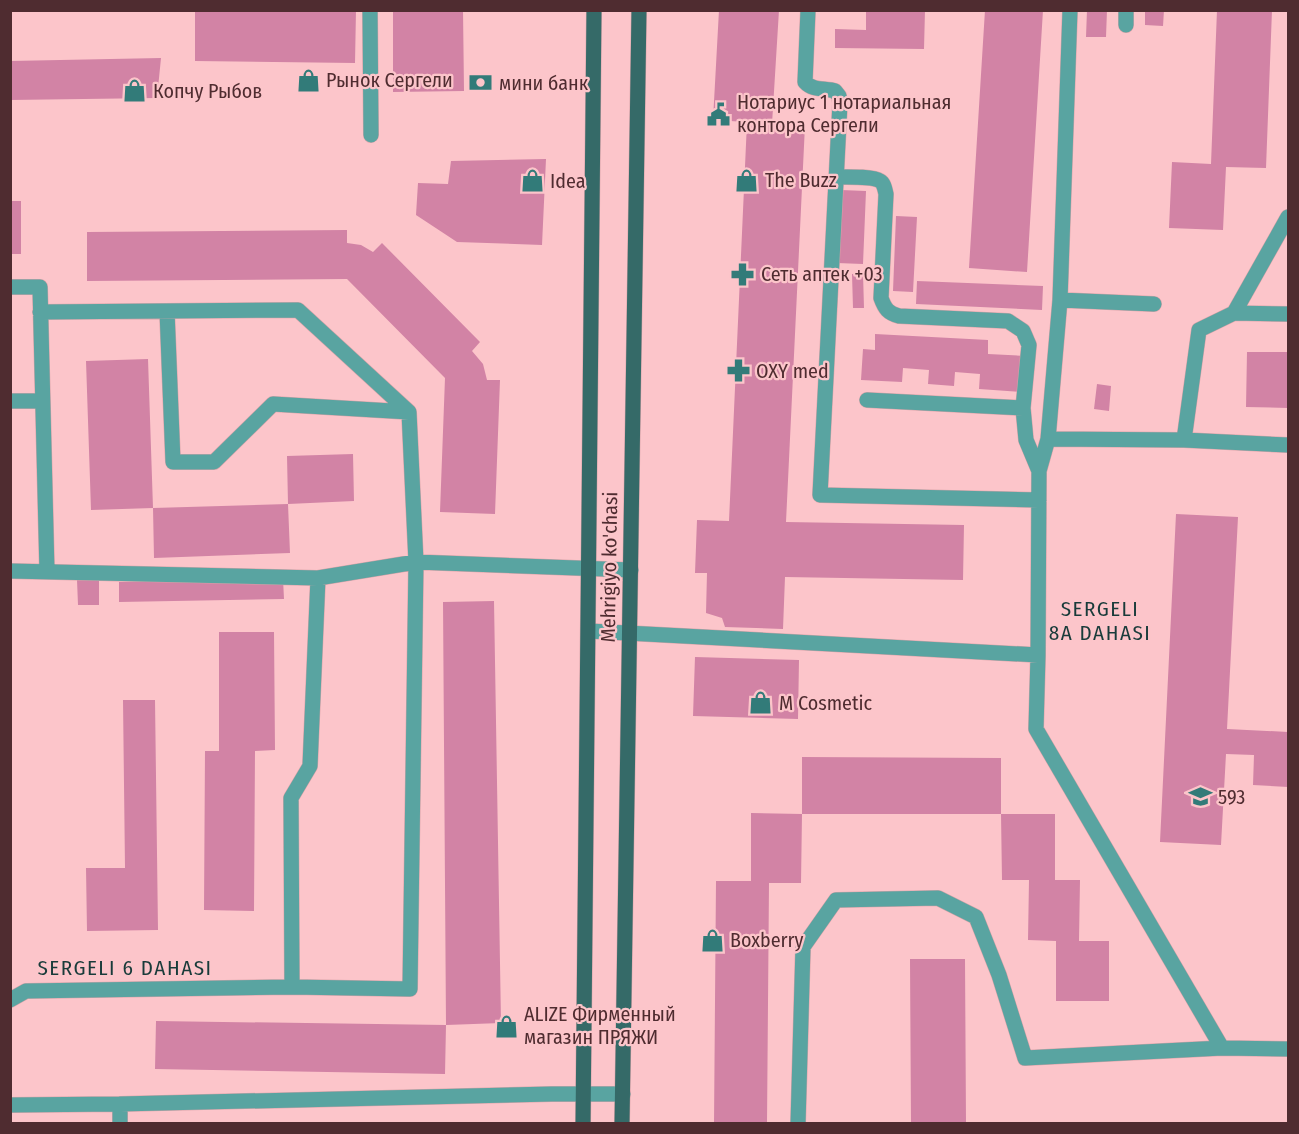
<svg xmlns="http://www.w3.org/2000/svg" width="1299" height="1134" font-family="'Fira Sans Condensed',sans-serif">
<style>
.building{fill:#d283a5}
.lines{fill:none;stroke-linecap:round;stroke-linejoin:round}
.minor-casing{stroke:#d6a3a8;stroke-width:16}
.major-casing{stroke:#d6a3a8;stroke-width:16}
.minor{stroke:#59a4a1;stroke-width:15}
.major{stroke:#356a68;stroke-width:15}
.labels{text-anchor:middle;stroke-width:4.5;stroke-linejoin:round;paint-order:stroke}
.poi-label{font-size:20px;fill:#4f2c30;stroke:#fcc5ca;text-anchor:start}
.street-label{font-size:20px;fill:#4f2c30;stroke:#fcc5ca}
.neighbourhood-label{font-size:21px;letter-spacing:1.5px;fill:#193b3a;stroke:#fcc5ca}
</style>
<rect width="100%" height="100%" fill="#fcc5ca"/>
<path class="building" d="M 195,10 L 356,10 L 355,63 L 195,61 Z
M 393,10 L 463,10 L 464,91 L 393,92 Z
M 719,10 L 779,10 L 772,124 L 805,125 L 786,522 L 964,525 L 963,580 L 785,577 L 783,629 L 725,627 L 722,618 L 706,613 L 707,573 L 695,573 L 697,520 L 729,521 L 747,122 L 713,120 Z
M 866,10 L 925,10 L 924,49 L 835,48 L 835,29 L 866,30 Z
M 985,10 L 1043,10 L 1027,272 L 969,268 Z
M 1087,10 L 1107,10 L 1106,37 L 1086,37 Z
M 1145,10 L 1164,10 L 1163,26 L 1145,25 Z
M 1217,10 L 1272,10 L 1266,168 L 1226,167 L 1223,230 L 1169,228 L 1172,162 L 1211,164 Z
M 161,58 L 157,98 L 10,100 L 10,61 Z
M 546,159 L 542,245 L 457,242 L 416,215 L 418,183 L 448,184 L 451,161 Z
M 841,190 L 866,191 L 863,264 L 837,263 Z
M 10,201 L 21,201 L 21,254 L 10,254 Z
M 896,216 L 917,217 L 913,292 L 893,291 Z
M 347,230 L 347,243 L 361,245 L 373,252 L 382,243 L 480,342 L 472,351 L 483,364 L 487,380 L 500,380 L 495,514 L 440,512 L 445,378 L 347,279 L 87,281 L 87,232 Z
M 863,273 L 864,308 L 853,308 L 852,274 Z
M 917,281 L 1043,286 L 1042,310 L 916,304 Z
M 875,334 L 988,340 L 988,354 L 1025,356 L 1023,392 L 979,389 L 980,374 L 955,372 L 954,386 L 928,384 L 929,370 L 903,368 L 902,382 L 861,380 L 863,349 L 875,350 Z
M 1247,352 L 1288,352 L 1288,408 L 1246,407 Z
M 148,359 L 153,508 L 91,510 L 86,361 Z
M 1097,384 L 1111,386 L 1109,411 L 1094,409 Z
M 353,454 L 354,501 L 288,504 L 287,456 Z
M 288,504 L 290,553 L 154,558 L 153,508 Z
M 1176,514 L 1238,517 L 1227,729 L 1288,732 L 1288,787 L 1253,785 L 1254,755 L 1226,754 L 1221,845 L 1160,842 Z
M 283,579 L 284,599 L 119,602 L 119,582 Z
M 77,580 L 99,580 L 99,605 L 78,605 Z
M 494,601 L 501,1023 L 446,1025 L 443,602 Z
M 219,632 L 274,632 L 275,750 L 255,751 L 254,911 L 204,910 L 205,751 L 219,751 Z
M 695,657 L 799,660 L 798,719 L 693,716 Z
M 123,700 L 155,700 L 158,930 L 87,931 L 86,868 L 125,868 Z
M 802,757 L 1001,758 L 1001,814 L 802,814 L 801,883 L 769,883 L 767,1124 L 714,1124 L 716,881 L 751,881 L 751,813 L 802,814 Z
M 1001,814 L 1055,814 L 1055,880 L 1080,880 L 1079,941 L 1109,941 L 1109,1001 L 1056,1001 L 1056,941 L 1028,940 L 1029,880 L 1002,880 Z
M 910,959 L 965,959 L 966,1124 L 911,1124 Z
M 156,1021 L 446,1025 L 445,1074 L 155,1069 Z"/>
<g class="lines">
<defs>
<path id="minor" d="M 370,10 L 371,135
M 808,10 L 805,82 C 813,91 825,88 835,91 L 839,96 L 840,103 L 820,495 L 1039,500
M 1126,25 L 1126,10
M 836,177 C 846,177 873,176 880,181 C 884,183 885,190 886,194 L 881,298 C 885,309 888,313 899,316 L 1008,321 L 1023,331 L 1029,345 L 1023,408 L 1026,440 L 1039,471
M 10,287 L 40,287 L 47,572
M 1060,300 L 1154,304
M 167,311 L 173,462 L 214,462 L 273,404 L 409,412
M 1234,313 L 1288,314
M 867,400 L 1023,408
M 10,401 L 42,401
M 1048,439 L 1060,300 L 1070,10
M 1184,440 L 1199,330 L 1234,313 L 1288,217
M 10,571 L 318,578 L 416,562 L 631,570
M 589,631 L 1038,655 L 1036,729 L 1222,1048 L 1288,1049
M 1038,655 L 1039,471 L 1048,439 L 1184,440 L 1288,445
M 292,987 L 291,798 L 310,766 L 318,578
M 10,1000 L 26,991 L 292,987 L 410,989 L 416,562 L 409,412 L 298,310 L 40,312
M 10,1105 L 120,1104
M 120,1124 L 120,1104 L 552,1094 L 623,1094
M 798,1124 L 803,947 L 836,900 L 938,898 L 976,917 L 999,975 L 1025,1058 L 1222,1048"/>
<path id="major" d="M 583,1124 L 594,10
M 622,1124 L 639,10"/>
</defs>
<use href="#minor" class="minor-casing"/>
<use href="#major" class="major-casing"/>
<use href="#minor" class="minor"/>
<use href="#major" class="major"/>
</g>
<defs>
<symbol id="shop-bare" viewBox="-9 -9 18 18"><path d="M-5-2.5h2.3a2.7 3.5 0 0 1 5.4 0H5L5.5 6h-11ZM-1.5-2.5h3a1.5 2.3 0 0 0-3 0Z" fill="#327b79" stroke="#fcc5ca" stroke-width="2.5" paint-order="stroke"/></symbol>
<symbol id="bank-bare" viewBox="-9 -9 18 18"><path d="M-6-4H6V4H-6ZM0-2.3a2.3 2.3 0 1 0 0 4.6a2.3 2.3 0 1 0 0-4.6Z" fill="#327b79" stroke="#fcc5ca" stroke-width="2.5" paint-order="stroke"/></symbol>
<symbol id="civic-bare" viewBox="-9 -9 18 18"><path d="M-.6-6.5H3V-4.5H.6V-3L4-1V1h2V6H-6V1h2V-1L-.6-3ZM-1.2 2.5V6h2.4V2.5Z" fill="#327b79" stroke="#fcc5ca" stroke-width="2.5" paint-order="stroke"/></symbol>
<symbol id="pharmacy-bare" viewBox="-9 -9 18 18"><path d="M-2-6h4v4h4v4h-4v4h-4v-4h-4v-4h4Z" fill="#327b79" stroke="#fcc5ca" stroke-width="2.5" paint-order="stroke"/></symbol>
<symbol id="school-bare" viewBox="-9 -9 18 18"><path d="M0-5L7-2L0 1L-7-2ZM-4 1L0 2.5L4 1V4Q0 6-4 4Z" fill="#327b79" stroke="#fcc5ca" stroke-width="2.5" paint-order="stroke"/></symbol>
</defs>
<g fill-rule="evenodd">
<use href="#shop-bare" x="292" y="64" width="33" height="33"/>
<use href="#bank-bare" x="464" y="66" width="33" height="33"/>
<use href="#shop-bare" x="118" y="74" width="33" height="33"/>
<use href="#civic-bare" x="702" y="98" width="33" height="33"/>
<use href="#shop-bare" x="730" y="164" width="33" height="33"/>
<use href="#shop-bare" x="516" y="164" width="33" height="33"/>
<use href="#pharmacy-bare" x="726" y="258" width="33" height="33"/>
<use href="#pharmacy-bare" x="722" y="354" width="33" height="33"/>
<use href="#shop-bare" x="744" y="686" width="33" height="33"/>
<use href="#school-bare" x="1184" y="780" width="33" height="33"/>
<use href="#shop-bare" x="696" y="924" width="33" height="33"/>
<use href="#shop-bare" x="490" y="1010" width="33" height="33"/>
</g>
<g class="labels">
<g class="poi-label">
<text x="326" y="87">Рынок Сергели</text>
<text x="499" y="90">мини банк</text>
<text x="153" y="98">Копчу Рыбов</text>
<text x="737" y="109">Нотариус 1 нотариальная<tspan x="737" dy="23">контора Сергели</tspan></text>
<text x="765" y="187">The Buzz</text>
<text x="550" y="188">Idea</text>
<text x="761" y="281">Сеть аптек +03</text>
<text x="756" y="378">OXY med</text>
<text x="779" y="710">M Cosmetic</text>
<text x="1218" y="804">593</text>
<text x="730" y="947">Boxberry</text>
<text x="524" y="1021">ALIZE Фирменный<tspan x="524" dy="23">магазин ПРЯЖИ</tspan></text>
</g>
<g class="street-label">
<text transform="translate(609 567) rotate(-89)" y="7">Mehrigiyo ko'chasi</text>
</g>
<g class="neighbourhood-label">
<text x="1100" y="616">SERGELI<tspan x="1100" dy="24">8A DAHASI</tspan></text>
<text x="125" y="975">SERGELI 6 DAHASI</text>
</g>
</g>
<rect width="1299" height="1134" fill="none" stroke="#4f2c30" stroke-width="24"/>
</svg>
